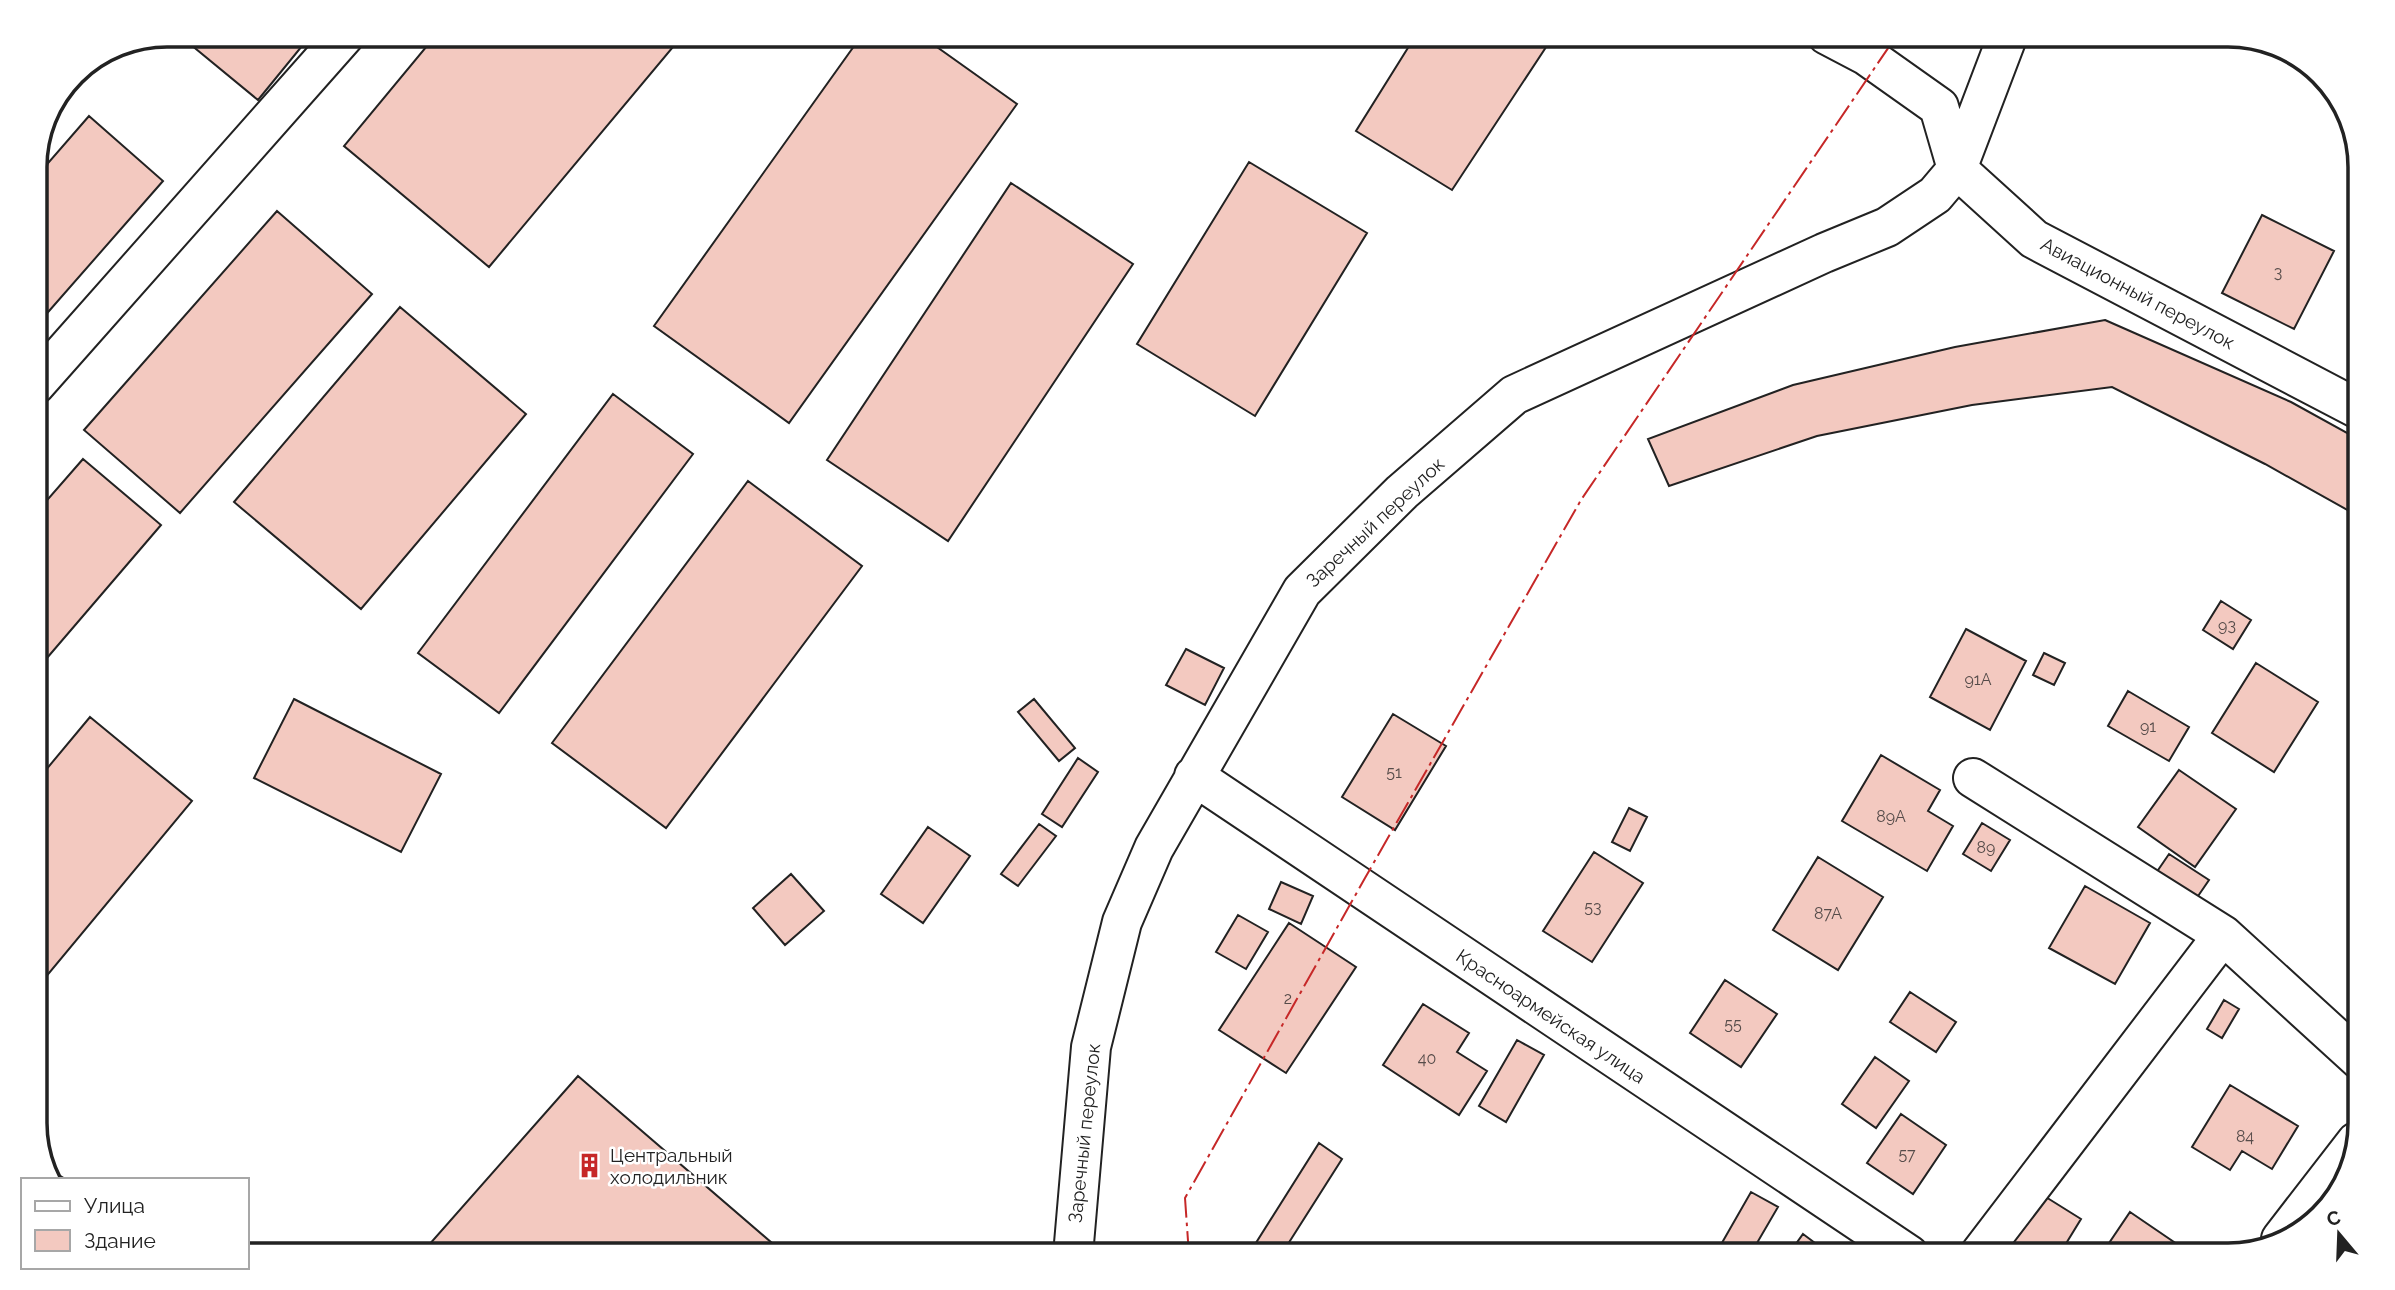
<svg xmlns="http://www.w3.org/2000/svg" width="2395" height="1290" font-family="Raleway,sans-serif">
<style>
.building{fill:#f3c9c0;stroke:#222;stroke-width:2}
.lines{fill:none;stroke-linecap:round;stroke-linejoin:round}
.minor-casing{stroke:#222;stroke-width:42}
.minor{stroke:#fff;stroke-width:38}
.power{stroke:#c62828;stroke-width:2;stroke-dasharray:24 5 3.5 5;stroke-linecap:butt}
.labels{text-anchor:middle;stroke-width:5;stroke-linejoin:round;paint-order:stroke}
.number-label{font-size:16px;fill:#564c4a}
.street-label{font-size:19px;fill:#222;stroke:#fff}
.poi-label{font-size:19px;fill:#222;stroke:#fff;text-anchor:start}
.rim{fill:none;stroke:#222;stroke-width:3.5}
</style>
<rect width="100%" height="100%" fill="#fff"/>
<path class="building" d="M 179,35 L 311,35 L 258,100 Z
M 436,35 L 683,35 L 489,267 L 344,146 Z
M 862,35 L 920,35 L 1017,104 L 789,423 L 654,326 Z
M 1416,35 L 1554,35 L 1452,190 L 1356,131 Z
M 89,116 L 163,181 L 35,327 L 35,178 Z
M 1249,162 L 1367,233 L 1255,416 L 1137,344 Z
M 1011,183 L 1133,264 L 948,541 L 827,460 Z
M 277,211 L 372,294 L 180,513 L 84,430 Z
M 2262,215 L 2334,251 L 2294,329 L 2222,293 Z
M 400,307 L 526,414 L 361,609 L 234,502 Z
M 2105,320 L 2291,402 L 2360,440 L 2360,517 L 2265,464 L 2112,387 L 1972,405 L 1817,436 L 1669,486 L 1648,439 L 1793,385 L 1955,347 Z
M 613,394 L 693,454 L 499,713 L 418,653 Z
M 83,459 L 161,525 L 35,672 L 35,514 Z
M 748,481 L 862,566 L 666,828 L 552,743 Z
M 2221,601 L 2251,620 L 2233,649 L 2203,630 Z
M 1966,629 L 2026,661 L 1990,730 L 1930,697 Z
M 1186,649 L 1224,668 L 1205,705 L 1166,685 Z
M 2044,653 L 2065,663 L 2054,685 L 2033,675 Z
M 2256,663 L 2318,702 L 2274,772 L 2212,733 Z
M 2128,691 L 2189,727 L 2169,761 L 2108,726 Z
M 294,699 L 441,774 L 401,852 L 254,778 Z
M 1034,699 L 1075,748 L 1059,761 L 1018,712 Z
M 1393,714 L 1446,746 L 1395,830 L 1342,797 Z
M 90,717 L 192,801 L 35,990 L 35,783 Z
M 1881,755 L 1940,790 L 1928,811 L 1953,826 L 1927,871 L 1842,821 Z
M 1078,758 L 1098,772 L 1062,827 L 1042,814 Z
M 2179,770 L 2236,809 L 2195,867 L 2138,827 Z
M 1629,808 L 1647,817 L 1630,851 L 1612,842 Z
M 1982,823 L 2010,840 L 1991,871 L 1963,854 Z
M 1039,824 L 1056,836 L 1018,886 L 1001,874 Z
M 928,827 L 970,856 L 923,923 L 881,894 Z
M 1594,852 L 1643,883 L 1592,962 L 1543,931 Z
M 2169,854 L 2209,880 L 2194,902 L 2154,876 Z
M 1818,857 L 1883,897 L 1838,970 L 1773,930 Z
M 791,874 L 824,911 L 785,945 L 753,908 Z
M 1281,882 L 1313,896 L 1301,924 L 1269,909 Z
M 2085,886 L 2150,923 L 2115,984 L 2049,948 Z
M 1238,915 L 1268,932 L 1246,969 L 1216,952 Z
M 1289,923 L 1356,967 L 1286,1073 L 1219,1030 Z
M 1725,980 L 1777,1014 L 1741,1067 L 1690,1033 Z
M 1910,992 L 1956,1022 L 1936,1052 L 1890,1022 Z
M 2224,1000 L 2239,1009 L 2222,1038 L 2207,1029 Z
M 1423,1004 L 1469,1033 L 1457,1052 L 1487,1071 L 1459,1115 L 1383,1065 Z
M 1517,1040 L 1544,1055 L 1506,1122 L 1479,1106 Z
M 1875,1057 L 1909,1081 L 1876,1128 L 1842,1104 Z
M 578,1076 L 786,1255 L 420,1255 Z
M 2230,1085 L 2298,1126 L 2272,1169 L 2242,1151 L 2230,1170 L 2192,1147 Z
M 1901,1114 L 1946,1145 L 1913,1194 L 1867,1163 Z
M 1319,1143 L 1342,1159 L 1281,1255 L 1269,1255 L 1254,1246 Z
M 47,1168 L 67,1180 L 52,1180 Z
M 1751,1192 L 1778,1207 L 1750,1255 L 1715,1255 Z
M 2041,1194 L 2081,1219 L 2059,1255 L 2003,1255 Z
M 2130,1212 L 2193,1255 L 2101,1255 Z
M 1803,1234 L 1831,1255 L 1788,1255 Z
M 1410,1244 L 1427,1255 L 1402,1255 Z"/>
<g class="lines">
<defs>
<path id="minor" d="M 1827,35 L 1867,56 L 1939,107 L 1957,169 L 2034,239 L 2360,410
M 35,385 L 345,35
M 1194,776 L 1909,1255
M 1973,778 L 2223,935 L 2360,1060
M 2281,1239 L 2356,1142
M 1073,1255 L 1091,1047 L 1122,922 L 1154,848 L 1302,591 L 1402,492 L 1514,395 L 1824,253 L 1887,227 L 1935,195 L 1957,169 L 2008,35
M 1979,1255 L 2223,935"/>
</defs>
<use href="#minor" class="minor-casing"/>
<use href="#minor" class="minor"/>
<path class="power" d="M 1189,1255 L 1185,1198 L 1365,878 L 1581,500 L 1897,35"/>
</g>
<defs>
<symbol id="building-bare" viewBox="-9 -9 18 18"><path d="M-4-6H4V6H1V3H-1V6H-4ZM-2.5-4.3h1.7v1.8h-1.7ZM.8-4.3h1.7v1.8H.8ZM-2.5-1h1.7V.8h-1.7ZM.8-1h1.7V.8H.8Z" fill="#c62828" stroke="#fff" stroke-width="2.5" paint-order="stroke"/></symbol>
</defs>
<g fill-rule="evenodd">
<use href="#building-bare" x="572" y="1148" width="35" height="35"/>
</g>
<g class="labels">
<g class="number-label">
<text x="2278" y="278">3</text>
<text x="2227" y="631">93</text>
<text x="1978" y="685">91А</text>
<text x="2148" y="732">91</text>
<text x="1394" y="778">51</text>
<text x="1891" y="822">89А</text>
<text x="1986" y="853">89</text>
<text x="1593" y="913">53</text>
<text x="1828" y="919">87А</text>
<text x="1288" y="1004">2</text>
<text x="1733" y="1030">55</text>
<text x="1427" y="1064">40</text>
<text x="2245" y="1142">84</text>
<text x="1907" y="1160">57</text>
</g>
<g class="street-label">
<text transform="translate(2138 293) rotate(28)" y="7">Авиационный переулок</text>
<text transform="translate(1375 522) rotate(-43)" y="7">Заречный переулок</text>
<text transform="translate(1551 1016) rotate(34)" y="7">Красноармейская улица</text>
<text transform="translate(1084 1133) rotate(-84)" y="7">Заречный переулок</text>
</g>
<g class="poi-label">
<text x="610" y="1162">Центральный<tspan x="610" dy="22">холодильник</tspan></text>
</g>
</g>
<path d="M0 0H2395V1290H0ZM167 47H2228A120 120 0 0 1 2348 167V1123A120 120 0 0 1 2228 1243H167A120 120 0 0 1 47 1123V167A120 120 0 0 1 167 47Z" fill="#fff" fill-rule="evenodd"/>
<path class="rim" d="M167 47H2228A120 120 0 0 1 2348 167V1123A120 120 0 0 1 2228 1243H167A120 120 0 0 1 47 1123V167A120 120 0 0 1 167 47Z"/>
<rect x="21" y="1178" width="228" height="91" fill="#ffffff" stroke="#a7a7a7" stroke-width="2"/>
<rect x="35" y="1201" width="35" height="10" fill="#ffffff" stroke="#a7a7a7" stroke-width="2"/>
<text x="84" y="1213" font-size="21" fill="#222222">Улица</text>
<rect x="35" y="1230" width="35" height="21" fill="#f3c9c0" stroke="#a7a7a7" stroke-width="2"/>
<text x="84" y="1248" font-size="21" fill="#222222">Здание</text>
<g transform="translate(2339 1234) rotate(341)" stroke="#ffffff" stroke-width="5" paint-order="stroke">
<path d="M0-5L12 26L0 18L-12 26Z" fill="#222222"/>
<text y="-10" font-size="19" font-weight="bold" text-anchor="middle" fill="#222222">С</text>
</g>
</svg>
